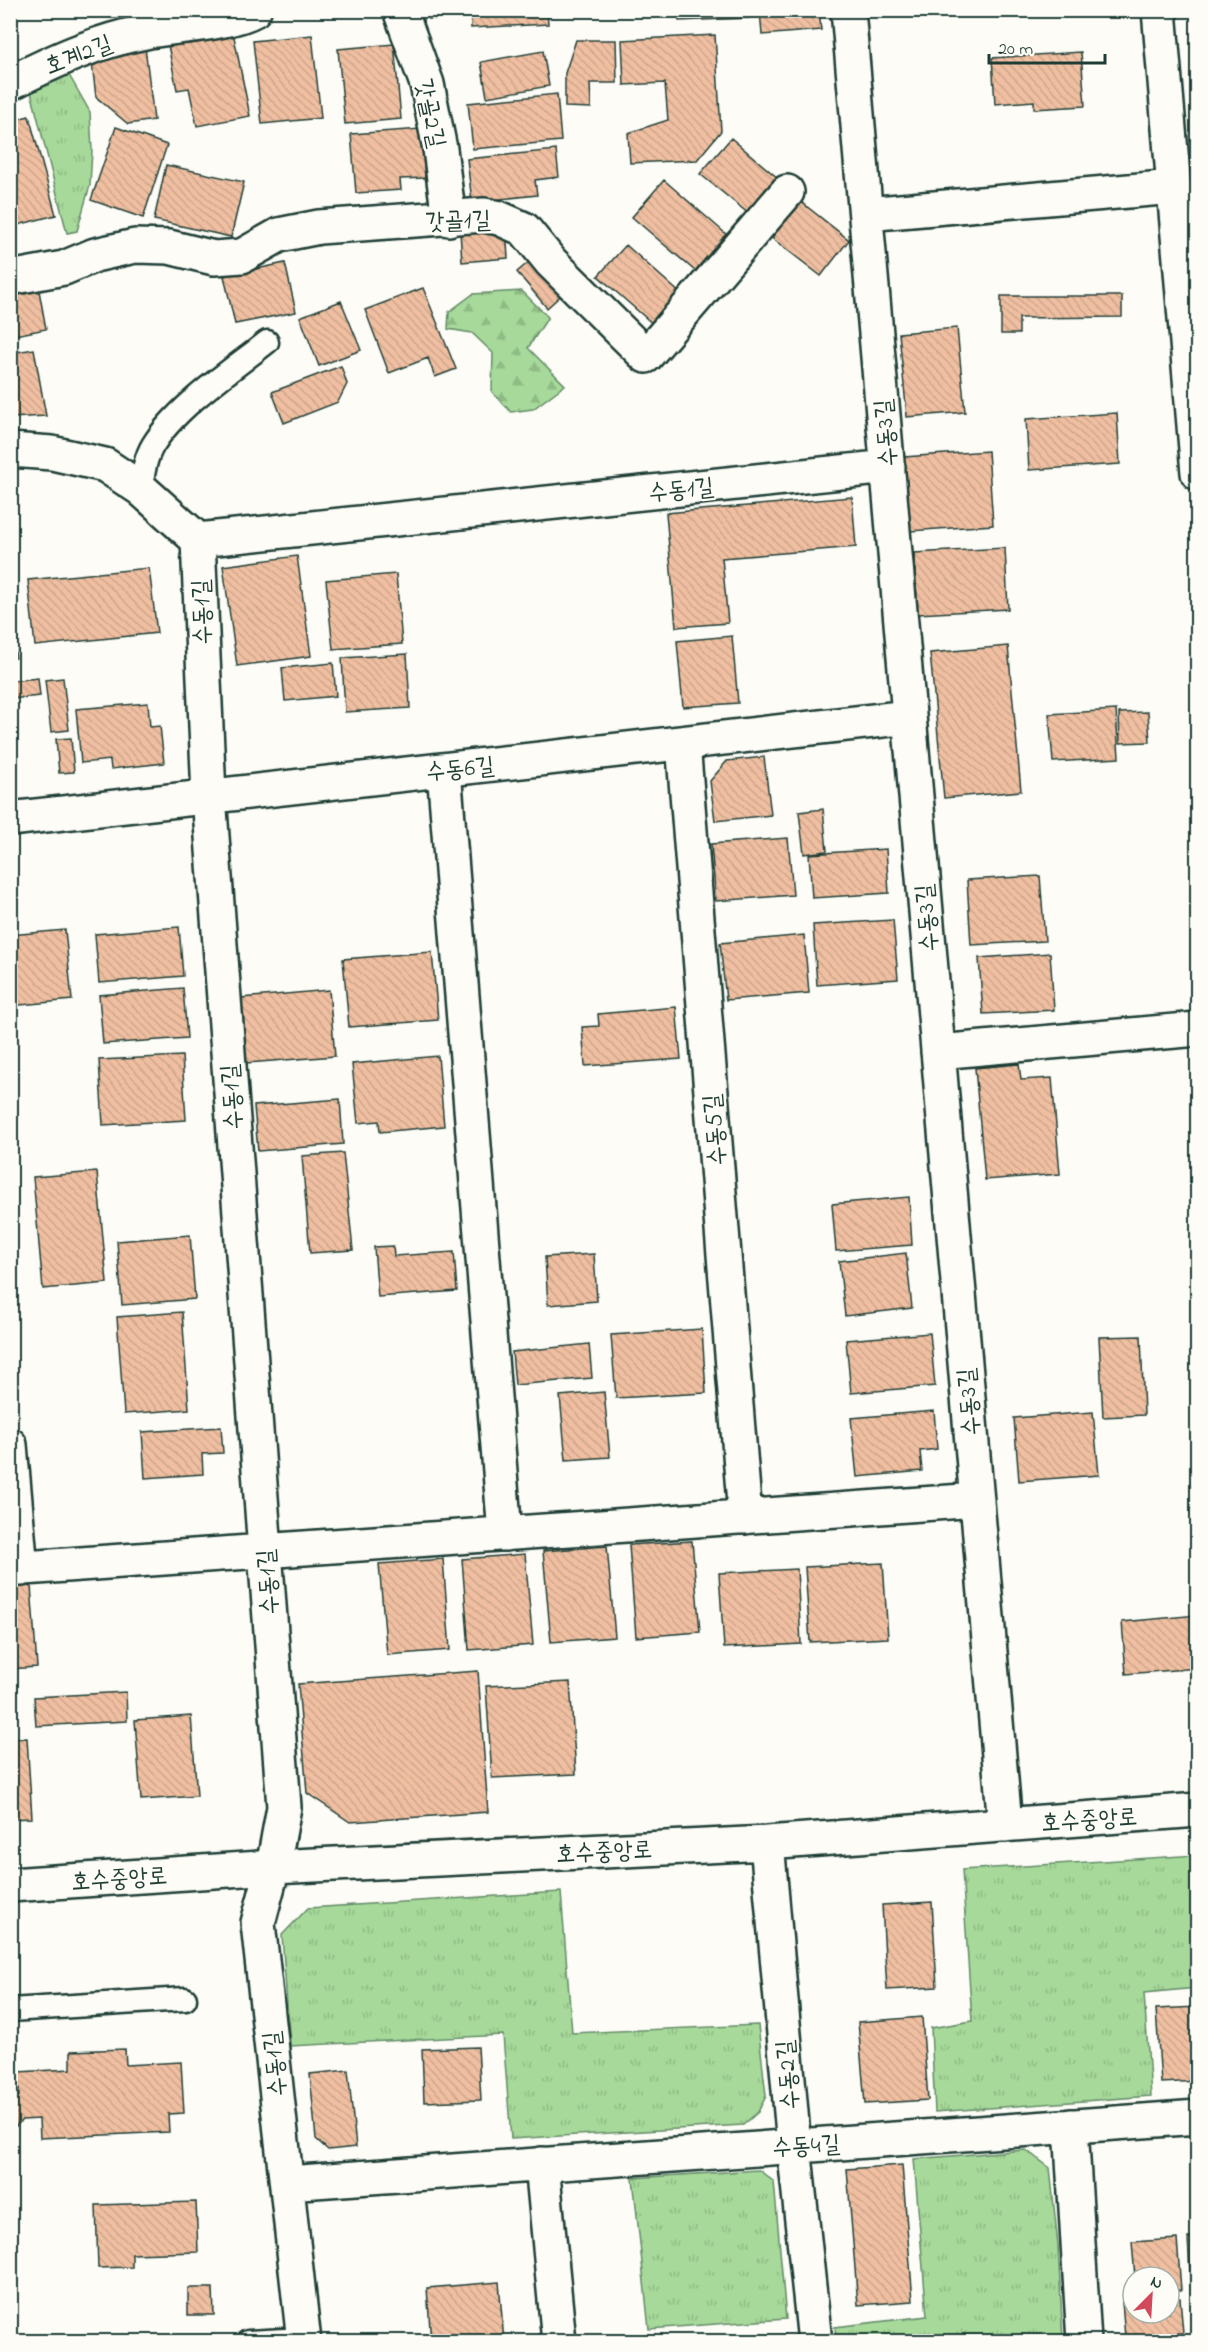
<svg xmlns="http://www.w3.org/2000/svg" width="1208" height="2352" font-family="'Indie Flower','Poor Story',sans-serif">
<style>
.grass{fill:url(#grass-tufts);stroke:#638b67;stroke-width:1.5}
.forest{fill:url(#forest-firs);stroke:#638b67;stroke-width:1.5}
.building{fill:url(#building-back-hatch);stroke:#1f3d34;stroke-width:1.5}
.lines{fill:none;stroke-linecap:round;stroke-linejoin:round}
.lane-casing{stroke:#1f3d34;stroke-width:27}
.street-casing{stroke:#1f3d34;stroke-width:38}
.secondary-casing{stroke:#1f3d34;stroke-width:38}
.lane{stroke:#fdfcf7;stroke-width:22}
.street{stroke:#fdfcf7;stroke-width:33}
.secondary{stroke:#fdfcf7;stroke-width:33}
.labels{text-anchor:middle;stroke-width:4.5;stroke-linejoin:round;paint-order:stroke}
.street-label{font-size:24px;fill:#1f3d34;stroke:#fdfcf7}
</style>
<defs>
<pattern id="grass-tufts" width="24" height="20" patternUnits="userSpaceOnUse" patternTransform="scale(1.5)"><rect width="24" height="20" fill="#a7d99a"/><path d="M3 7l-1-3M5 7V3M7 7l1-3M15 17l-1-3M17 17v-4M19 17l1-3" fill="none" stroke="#8fbb85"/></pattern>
<pattern id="forest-firs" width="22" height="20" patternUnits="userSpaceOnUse" patternTransform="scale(1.5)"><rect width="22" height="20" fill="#a7d99a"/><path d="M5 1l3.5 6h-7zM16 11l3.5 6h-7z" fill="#8fbb85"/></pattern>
<pattern id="building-back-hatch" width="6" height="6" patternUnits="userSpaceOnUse" patternTransform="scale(1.5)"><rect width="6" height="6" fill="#f0bfa1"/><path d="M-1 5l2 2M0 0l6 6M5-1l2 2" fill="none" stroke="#cda58b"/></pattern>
</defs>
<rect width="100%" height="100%" fill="#fdfcf7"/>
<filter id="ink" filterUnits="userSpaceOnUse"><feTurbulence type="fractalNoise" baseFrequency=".0167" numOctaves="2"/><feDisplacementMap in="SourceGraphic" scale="12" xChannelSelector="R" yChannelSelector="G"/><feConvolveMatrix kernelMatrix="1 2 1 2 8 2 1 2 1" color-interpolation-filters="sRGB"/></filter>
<g filter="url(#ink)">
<path class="grass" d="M 69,75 L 90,112 L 92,150 L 90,185 L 77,231 L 67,233 L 30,88 Z
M 1197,1855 L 1197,1988 L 1144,1993 L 1151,2096 L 935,2112 L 931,2028 L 972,2021 L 962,1870 Z
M 561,1892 L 572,2033 L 758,2025 L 766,2096 L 758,2112 L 743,2125 L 511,2139 L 503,2035 L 290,2046 L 282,1935 L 308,1908 Z
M 1026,2150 L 1050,2168 L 1058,2245 L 1063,2341 L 836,2341 L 835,2327 L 927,2316 L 914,2159 Z
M 759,2170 L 774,2182 L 786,2319 L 649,2329 L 633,2178 Z"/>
<path class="forest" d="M 522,291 L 548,317 L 528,348 L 565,385 L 533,409 L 511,412 L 492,392 L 493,353 L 472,333 L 448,329 L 449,312 L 473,294 Z"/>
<path class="building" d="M 429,10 L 456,10 L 457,18 L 429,19 Z
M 470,10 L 547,10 L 548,24 L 471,28 Z
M 679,10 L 749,10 L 749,18 L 679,21 Z
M 760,10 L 819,10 L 821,30 L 762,35 Z
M 232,27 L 250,116 L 197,126 L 189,88 L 177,90 L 167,40 Z
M 312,35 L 321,118 L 262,124 L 253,41 Z
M 715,35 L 721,131 L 697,160 L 630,163 L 628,133 L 668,120 L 665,83 L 624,85 L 622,40 Z
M 576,40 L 616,40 L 617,83 L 590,83 L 591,108 L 565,107 L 565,73 Z
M 394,44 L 401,119 L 345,124 L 338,49 Z
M 145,47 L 154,120 L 128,124 L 96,97 L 91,54 Z
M 543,51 L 549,86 L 487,97 L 481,62 Z
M 1081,52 L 1085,106 L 1034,109 L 1034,101 L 995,104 L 992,58 Z
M 557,94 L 561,141 L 473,149 L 468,103 Z
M 29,116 L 56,215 L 10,227 L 10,121 Z
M 116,127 L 167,145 L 143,218 L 91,200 Z
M 422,129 L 425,178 L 400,179 L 401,190 L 356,193 L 351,134 Z
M 731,138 L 779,179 L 749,214 L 700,174 Z
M 556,150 L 559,177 L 535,180 L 537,195 L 472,202 L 467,159 Z
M 166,165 L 244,182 L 231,237 L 154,220 Z
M 664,180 L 726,234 L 695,271 L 632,217 Z
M 796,198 L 849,240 L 821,276 L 768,235 Z
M 506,228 L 508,258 L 462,262 L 460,231 Z
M 626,245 L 682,295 L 654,325 L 598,276 Z
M 537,255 L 567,290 L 547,308 L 517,272 Z
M 285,263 L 296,312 L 235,324 L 224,276 Z
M 38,285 L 46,329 L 10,336 L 10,290 Z
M 423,288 L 456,369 L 435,377 L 428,358 L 389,373 L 365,310 Z
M 1001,296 L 1122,296 L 1122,317 L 1019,318 L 1019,334 L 1001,334 Z
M 341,301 L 361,350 L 319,366 L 300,317 Z
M 957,328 L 965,412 L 907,417 L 899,333 Z
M 34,349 L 46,416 L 10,418 L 10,353 Z
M 341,366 L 347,384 L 338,402 L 284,423 L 272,392 Z
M 1117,413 L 1120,464 L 1029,470 L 1026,419 Z
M 988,451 L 993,525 L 910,531 L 904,457 Z
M 852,497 L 856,547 L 722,558 L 728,623 L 676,627 L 666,513 Z
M 1005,548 L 1008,609 L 918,614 L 914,553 Z
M 297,556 L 311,656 L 237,666 L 223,566 Z
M 149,568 L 157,633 L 35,646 L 28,580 Z
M 396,574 L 402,644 L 333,649 L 326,580 Z
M 10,609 L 16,658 L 10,659 Z
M 732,636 L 738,703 L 683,707 L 677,641 Z
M 1008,646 L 1021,791 L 944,798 L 930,653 Z
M 407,654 L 410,708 L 345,712 L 342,658 Z
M 333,663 L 336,696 L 285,701 L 282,668 Z
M 38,678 L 40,696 L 10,699 L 10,681 Z
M 63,678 L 69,730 L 51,732 L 45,680 Z
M 148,703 L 150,727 L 160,726 L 164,763 L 111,769 L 110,760 L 81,763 L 76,709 Z
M 1116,710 L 1119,758 L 1053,762 L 1049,714 Z
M 1148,712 L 1150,742 L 1120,743 L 1119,713 Z
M 71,738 L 74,772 L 59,773 L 56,739 Z
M 764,757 L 771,815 L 715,821 L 710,781 L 727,761 Z
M 823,809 L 827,851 L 804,854 L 799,812 Z
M 788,838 L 793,895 L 716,901 L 711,844 Z
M 886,849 L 889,893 L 812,898 L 809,854 Z
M 1040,876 L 1045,941 L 971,945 L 967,880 Z
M 893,920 L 898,979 L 817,985 L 813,925 Z
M 179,927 L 183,976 L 99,983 L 95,934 Z
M 65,930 L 72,1000 L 10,1006 L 10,935 Z
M 804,935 L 809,993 L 726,1000 L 720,943 Z
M 432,952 L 438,1020 L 349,1027 L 343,959 Z
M 1050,953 L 1054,1010 L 983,1014 L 979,958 Z
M 183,988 L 187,1038 L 103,1044 L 99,995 Z
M 329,990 L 335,1056 L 246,1063 L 241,998 Z
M 676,1007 L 681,1059 L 585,1066 L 582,1027 L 599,1026 L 598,1014 Z
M 182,1056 L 186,1120 L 103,1125 L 99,1060 Z
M 438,1056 L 444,1126 L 380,1132 L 379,1121 L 358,1123 L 352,1064 Z
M 1019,1064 L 1021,1080 L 1052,1078 L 1060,1174 L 985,1180 L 975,1068 Z
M 340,1099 L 343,1144 L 258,1151 L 254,1106 Z
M 343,1153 L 353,1250 L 310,1253 L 302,1156 Z
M 97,1172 L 107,1283 L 43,1289 L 33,1177 Z
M 909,1197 L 912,1245 L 836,1251 L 832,1204 Z
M 190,1235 L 195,1299 L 122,1305 L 117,1241 Z
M 393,1246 L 394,1256 L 454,1252 L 457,1291 L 378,1297 L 374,1247 Z
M 906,1253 L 912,1308 L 845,1316 L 839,1261 Z
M 594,1254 L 597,1301 L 548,1305 L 545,1257 Z
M 182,1312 L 189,1409 L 124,1414 L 117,1317 Z
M 702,1329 L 706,1393 L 616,1398 L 611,1335 Z
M 930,1333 L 935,1386 L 851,1393 L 846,1340 Z
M 1141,1336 L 1144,1415 L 1103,1417 L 1099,1337 Z
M 589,1344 L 592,1378 L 515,1385 L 512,1352 Z
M 604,1392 L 610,1457 L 566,1460 L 560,1396 Z
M 934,1411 L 937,1449 L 920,1451 L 922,1471 L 857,1477 L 851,1418 Z
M 1093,1412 L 1099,1475 L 1019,1481 L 1014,1418 Z
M 221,1427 L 223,1453 L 202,1454 L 203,1474 L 145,1478 L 142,1432 Z
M 692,1541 L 700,1632 L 636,1637 L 629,1545 Z
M 607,1546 L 615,1637 L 551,1642 L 543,1551 Z
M 525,1554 L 533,1645 L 469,1650 L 462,1559 Z
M 443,1559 L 450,1650 L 387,1655 L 379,1564 Z
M 883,1563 L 888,1638 L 810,1642 L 805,1567 Z
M 797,1569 L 801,1644 L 724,1648 L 719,1573 Z
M 31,1586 L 37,1667 L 10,1669 L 10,1588 Z
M 1198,1615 L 1198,1668 L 1126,1674 L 1122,1622 Z
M 478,1671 L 488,1812 L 350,1822 L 307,1793 L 298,1684 Z
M 570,1682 L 576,1774 L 492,1778 L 486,1686 Z
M 126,1692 L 127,1721 L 36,1726 L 34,1697 Z
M 191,1716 L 197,1796 L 141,1800 L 135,1720 Z
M 27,1738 L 32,1818 L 10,1819 L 10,1739 Z
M 932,1902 L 937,1987 L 887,1990 L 882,1905 Z
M 1198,2007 L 1198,2081 L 1161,2083 L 1156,2009 Z
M 922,2017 L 928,2100 L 865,2104 L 858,2022 Z
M 478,2047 L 481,2100 L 424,2102 L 422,2049 Z
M 125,2049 L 126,2065 L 181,2062 L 184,2113 L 168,2114 L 169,2132 L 40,2138 L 39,2119 L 22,2120 L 10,2132 L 10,2097 L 19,2096 L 18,2072 L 71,2069 L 71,2051 Z
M 348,2070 L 356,2147 L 328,2150 L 316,2139 L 310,2074 Z
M 902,2165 L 913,2301 L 858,2305 L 847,2169 Z
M 196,2202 L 198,2252 L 132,2254 L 132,2267 L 98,2268 L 96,2205 Z
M 1198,2237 L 1198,2288 L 1191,2289 L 1188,2238 Z
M 1177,2239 L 1181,2290 L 1169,2290 L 1169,2277 L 1135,2277 L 1132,2242 Z
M 499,2282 L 504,2342 L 431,2342 L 427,2288 Z
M 188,2288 L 213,2288 L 214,2315 L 188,2315 Z
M 1180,2298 L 1183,2333 L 1125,2337 L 1122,2302 L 1133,2301 L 1133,2313 L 1169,2313 L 1169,2299 Z
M 785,2335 L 785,2342 L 696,2342 L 696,2340 Z"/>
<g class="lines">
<defs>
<path id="lane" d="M 141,489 C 143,474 145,458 153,445 C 177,406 232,370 267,342
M 10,2010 L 185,1999
M 248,2342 L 304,2339"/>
<path id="street" d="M 400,10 L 427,84 L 440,149 L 449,219
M 848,10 L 1005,1825
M 1159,10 L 1198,473
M 10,83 C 54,61 97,41 145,32 C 174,26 229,24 254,10
M 866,214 L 1174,187
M 10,278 L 64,268 L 95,255 L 135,246 L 169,247 L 214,258 L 242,256 L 279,235 L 319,227 L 484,215 L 499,218 L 524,229 L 551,262 L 646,356 L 787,192
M 10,450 L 52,453 L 105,465 L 141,489 L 198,540
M 683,743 L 745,1517
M 444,770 L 505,1534
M 10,819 L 909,717
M 938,1052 L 1198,1029
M 10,1445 L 21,1569
M 10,1569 L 977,1500
M 767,1843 L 794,2146 L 815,2342
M 273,1867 L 767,1843 L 1198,1810
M 1071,2126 L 1084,2342
M 542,2164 L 559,2342
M 287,2183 L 1198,2117
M 304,2342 L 258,1923 L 273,1867 L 284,1807 L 209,796 L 198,540 L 888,467"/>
<path id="secondary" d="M 10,1885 L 273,1867"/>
</defs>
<use href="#lane" class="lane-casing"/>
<use href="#street" class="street-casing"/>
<use href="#secondary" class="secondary-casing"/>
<use href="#lane" class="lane"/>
<use href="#street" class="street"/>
<use href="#secondary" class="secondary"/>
</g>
</g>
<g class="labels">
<g class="street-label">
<text transform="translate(78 54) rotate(-21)" y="8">호계2길</text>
<text transform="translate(431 113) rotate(78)" y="8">갓골2길</text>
<text transform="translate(458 220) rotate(-2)" y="8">갓골1길</text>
<text transform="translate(885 433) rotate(-95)" y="8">수동3길</text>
<text transform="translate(681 489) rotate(-6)" y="8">수동1길</text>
<text transform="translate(201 612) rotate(-92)" y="8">수동1길</text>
<text transform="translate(460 768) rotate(-6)" y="8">수동6길</text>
<text transform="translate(926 918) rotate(-95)" y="8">수동3길</text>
<text transform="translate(231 1097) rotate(-94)" y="8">수동1길</text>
<text transform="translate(714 1130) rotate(-95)" y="8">수동5길</text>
<text transform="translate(968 1402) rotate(-95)" y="8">수동3길</text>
<text transform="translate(267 1582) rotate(-94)" y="8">수동1길</text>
<text transform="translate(1089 1819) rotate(-4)" y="8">호수중앙로</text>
<text transform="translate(604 1851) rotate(-3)" y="8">호수중앙로</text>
<text transform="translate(119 1878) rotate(-4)" y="8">호수중앙로</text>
<text transform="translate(274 2064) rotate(-96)" y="8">수동1길</text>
<text transform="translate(787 2075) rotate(-95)" y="8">수동2길</text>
<text transform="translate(806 2145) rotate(-4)" y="8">수동4길</text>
</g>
</g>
<rect width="1208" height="2352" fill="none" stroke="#fdfcf7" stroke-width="36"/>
<rect x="18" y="18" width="1172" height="2316" fill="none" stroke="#1f3d34" stroke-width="2" filter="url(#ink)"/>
<g transform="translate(1151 2295) rotate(24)"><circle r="28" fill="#fdfcf7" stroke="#a4b0a9" stroke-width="1.5"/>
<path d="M0-4.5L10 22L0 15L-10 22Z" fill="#d1495b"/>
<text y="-9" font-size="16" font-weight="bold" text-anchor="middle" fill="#1f3d34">N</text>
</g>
<path d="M989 54v9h116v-9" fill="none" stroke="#1f3d34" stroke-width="3"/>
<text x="998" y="54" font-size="18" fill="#1f3d34" stroke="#fdfcf7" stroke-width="4.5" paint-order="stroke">20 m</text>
</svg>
